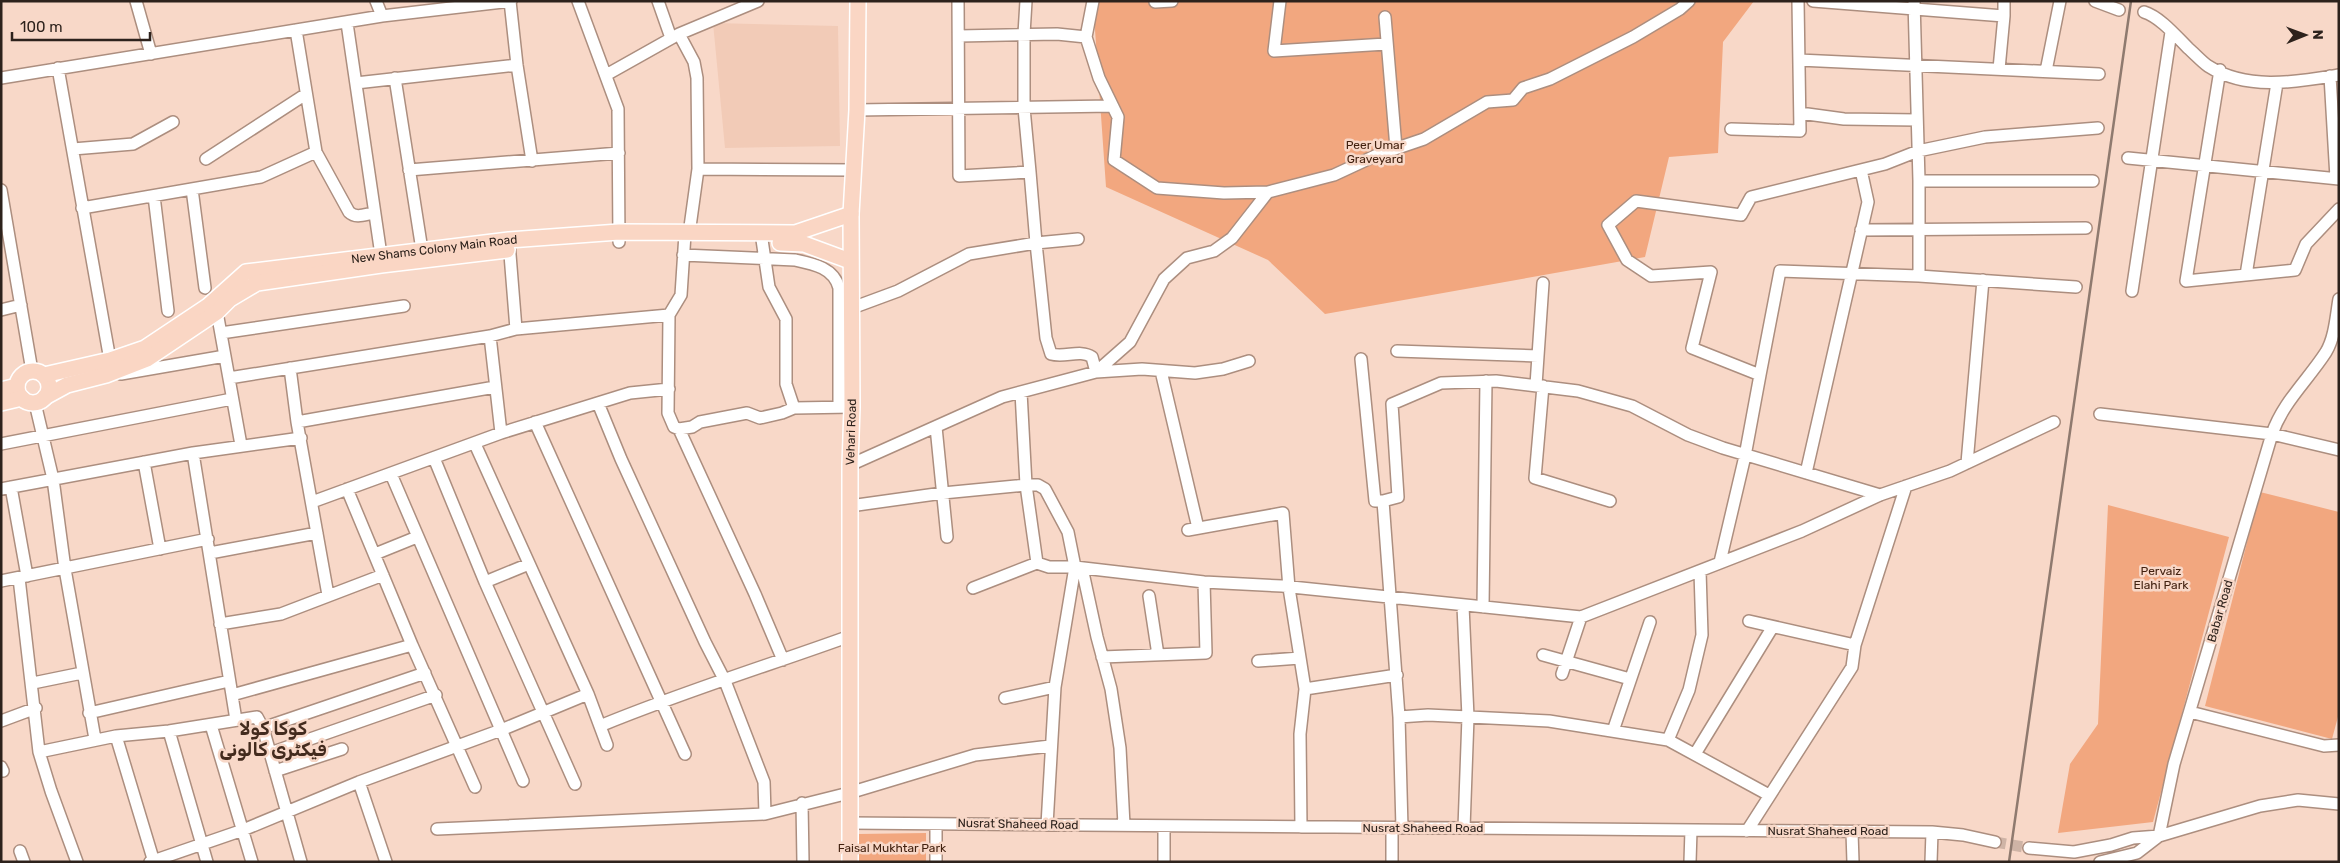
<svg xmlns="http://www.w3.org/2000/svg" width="2340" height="863" font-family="Rubik,'Noto Sans Arabic',sans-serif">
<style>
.built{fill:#f2cbb7}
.green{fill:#f2a77f}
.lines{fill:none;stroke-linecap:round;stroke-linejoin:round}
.minor-tunnel{stroke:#cfb4a6;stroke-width:11;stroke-dasharray:11 5.5;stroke-linecap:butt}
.minor-casing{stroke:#ac8e7f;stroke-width:14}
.major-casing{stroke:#fff;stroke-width:18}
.minor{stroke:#fff;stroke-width:11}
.major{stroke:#fad6c4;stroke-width:15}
.rail{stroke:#8f7a6f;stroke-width:2.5}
.labels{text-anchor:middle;stroke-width:5;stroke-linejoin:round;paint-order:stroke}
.park-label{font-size:12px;fill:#42210f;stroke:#f8d8c8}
.street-label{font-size:12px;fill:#2d221c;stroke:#f8d8c8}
.district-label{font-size:18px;font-weight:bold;fill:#432b1e;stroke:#f8d8c8}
</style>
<rect width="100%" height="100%" fill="#f8d8c8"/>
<path class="built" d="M 713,23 L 838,26 L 840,146 L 725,148 Z"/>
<path class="green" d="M 1093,1 L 1754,1 L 1723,42 L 1718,153 L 1669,157 L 1645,257 L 1325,314 L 1268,260 L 1106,187 Z
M 2260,492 L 2339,512 L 2339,713 L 2332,739 L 2205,706 Z
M 2108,505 L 2229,537 L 2153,822 L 2058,833 L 2070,764 L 2098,724 Z
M 926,833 L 926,862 L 859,862 L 858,834 Z"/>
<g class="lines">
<path class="minor-tunnel" d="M 1995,842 L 2029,848"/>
<defs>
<path id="minor" d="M 136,1 L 151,54
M 376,1 L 382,16
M 510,1 L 517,65 L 532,161
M 578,1 L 618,109 L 619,242
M 658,1 L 671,38
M 1026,1 L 1024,34 L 1024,108 L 1030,172
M 1093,1 L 1086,37 L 1099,78 L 1118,117 L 1114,160 L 1157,188 L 1224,193 L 1268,192
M 1280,1 L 1274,51 L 1386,44
M 1813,1 L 2004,16 L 2004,1
M 1914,1 L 1919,181 L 2093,181
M 2095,1 L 2119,10
M 1155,2 L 1172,1
M 2144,12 C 2160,17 2176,36 2188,48 C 2195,54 2201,61 2208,66 C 2247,91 2296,82 2339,75
M 1385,17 L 1396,148
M 347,23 L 381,255
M 296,30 L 316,152 L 349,212 C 356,219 366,214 374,213
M 679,34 L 694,62 L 697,78 L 698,169 L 689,234
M 959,36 L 1057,34 L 1086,37
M 1799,60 L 2099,74
M 58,68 L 110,360
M 1999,69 L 2004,16
M 2220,70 L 2186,281 L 2295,270 L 2306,244 L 2339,209
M 2046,71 L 2060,1
M 606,75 L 679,34 L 758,1
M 2330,76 L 2336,178
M 1,78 L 382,16 L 511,1
M 395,78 L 422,250
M 356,83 L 517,65
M 857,110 L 1112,106
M 1800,113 L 1844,119 L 1917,120
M 1731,129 L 1800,131 L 1798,1
M 73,149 L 133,144 L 173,122
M 2128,158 L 2339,179
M 206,159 L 306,94
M 698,169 L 853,170
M 409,170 L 619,153
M 192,189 L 205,288
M 1,190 L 32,371
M 154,196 L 168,311
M 82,208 L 261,177 L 316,152
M 1861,230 L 2086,228
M 761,233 L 769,287 L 786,319 L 786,384 L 794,408
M 685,234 L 681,295 L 669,315 L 668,413 L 674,427 L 679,429 L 692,427 L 700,422 L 747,413 L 760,418 L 782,413 L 794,408 L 852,407
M 1078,239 L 1036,243 L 1046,338 L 1051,354 C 1065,358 1080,349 1092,357 L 1096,372
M 509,242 L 516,329
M 683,255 L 795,260 C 814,264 834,268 839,288 L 839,407
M 2246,275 L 2277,83
M 1919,276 L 1919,181
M 2132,291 L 2171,32
M 852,308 L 898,291 L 969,254 L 1036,243 L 1030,172 L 959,176 L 958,1
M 1,310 L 21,305
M 217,312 L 241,445
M 221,333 L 404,306
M 490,336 L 501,433
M 1397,351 L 1538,356
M 1361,359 L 1375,501 L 1383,501 L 1399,717 L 1428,715 L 1549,721 L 1668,740 L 1769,795
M 290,368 L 297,422 L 328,595
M 1161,371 L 1198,528
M 1096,372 L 1130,342 L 1164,279 L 1187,258 L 1214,251 L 1232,238 L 1268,192 L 1334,175 L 1377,155 L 1424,139 L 1487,102 L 1513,100 L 1523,88 L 1550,79 L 1633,37 L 1680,9 L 1689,1
M 121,374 L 225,356
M 1760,375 L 1780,271 L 1919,276 L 2076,287
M 229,378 L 490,336 L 516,329 L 669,315
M 1536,385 L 1543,283
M 1543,386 L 1535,478 L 1610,501
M 1021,392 L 1026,485 L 1037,563
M 35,403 L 53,479 L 65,569 L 95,739
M 598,403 L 621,459 L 705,642 L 725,681 L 764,782 L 765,814
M 2100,414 L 2272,434 L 2339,450
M 297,422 L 495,387
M 535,422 L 685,754
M 936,427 L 947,537
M 679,429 L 755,594 L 783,660
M 1,444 L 232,399
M 475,444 L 588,694 L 607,745
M 193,453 L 236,720
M 434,458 L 485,582 L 575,784
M 144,462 L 160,549
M 1967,463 L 1983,280
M 850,465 L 1002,397 L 1096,372 L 1142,369 L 1195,373 L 1223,369 L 1249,361
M 1806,473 L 1868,202 L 1861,170
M 391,474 L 523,781
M 11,487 L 27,576
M 1,489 L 193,453 L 301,438
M 347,489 L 412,645
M 1383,501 L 1398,497 L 1392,404 L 1441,383 L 1496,381 L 1578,391 L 1632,406 L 1688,435 L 1723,448 L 1880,495
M 312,502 L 501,433 L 630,393 L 669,389
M 850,506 L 943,493 L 1026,485 L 1038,485 L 1045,489 L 1068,532 L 1075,567 L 1055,687 L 1047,825
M 1188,530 L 1283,513 L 1289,588 L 1305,689 L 1397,675
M 210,553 L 317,533
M 375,554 L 417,537
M 1720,562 L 1745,456 L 1760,375 L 1692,348 L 1711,272 L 1651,276 L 1627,260 L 1608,225 L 1636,201 L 1741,215 L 1751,197 L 1885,164 L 1918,151 L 1985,137 L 2098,128
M 1082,568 L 1097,637 L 1111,689 L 1120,748 L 1124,825
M 19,578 L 39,752 L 51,791 L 77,862
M 1,581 L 208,539
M 485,582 L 529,564
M 973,588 L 1037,563 L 1049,567 L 1075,567 L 1204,582 L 1282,586 L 1581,617 L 1802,531 L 1880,495 L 1950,471 L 2054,422
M 1149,596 L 1158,655
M 1463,606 L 1468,717 L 1464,828
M 1483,607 L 1486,381
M 1749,621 L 1855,645
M 220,624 L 281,614 L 383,575
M 1543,655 L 1630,679
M 1102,657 L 1206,653 L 1204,582
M 1258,661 L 1300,658
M 1562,674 L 1581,617
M 33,683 L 82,673
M 232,695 L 412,645 L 475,787
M 1005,698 L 1055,687
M 2190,712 L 2324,746 L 2339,745
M 89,713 L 229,681
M 1399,717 L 1402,828
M 1,721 L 36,708
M 211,725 L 252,862
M 600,726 C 682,692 767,666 850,636
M 263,728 L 425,673
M 169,731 L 207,862
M 1613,731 L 1650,622
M 116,736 L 154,862
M 1668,740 L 1689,690 L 1702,635 L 1700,571
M 39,752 L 116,736 L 169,731 L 257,717 L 263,728 L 301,862
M 270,753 L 436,695
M 1695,754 L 1772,628
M 1,767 L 3,771
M 275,771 L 342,749
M 359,782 L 386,862
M 802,803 L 803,862
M 850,823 L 1932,832 L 1963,835 L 1995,842
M 1301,827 L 1300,734 L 1305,689
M 1392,828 L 1392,862
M 437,829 L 765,814 L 849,793 L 975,755 L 1050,746
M 1747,831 L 1852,667 L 1855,645 L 1906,486
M 1852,832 L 1853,862
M 2029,848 L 2074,852 L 2111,845 L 2133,838 L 2159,836 L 2174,764 L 2272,434 C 2283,402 2308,380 2326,352 C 2335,337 2336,316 2339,299
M 20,851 L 24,862
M 150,862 L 243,830 L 359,782 L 501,730 L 588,694
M 936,862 L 936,824
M 1164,862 L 1164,826
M 1690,862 L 1691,830
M 1931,862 L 1932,832
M 2100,862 L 2137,853 L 2159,836 L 2260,806 L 2298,800 L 2339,804"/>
<g id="major">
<path d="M 780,243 L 804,244 L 850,261"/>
<circle cx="33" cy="387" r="16"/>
<path id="s1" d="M 44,375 L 110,360 L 145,348 L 208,306 L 246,272 L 509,240 L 619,232 L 795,233 L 851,214"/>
<path d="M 1,390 L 17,386"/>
<path d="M 45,397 L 67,385 L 106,375 L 147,359 L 217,312 L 230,299 L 257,283 L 381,265 L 507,250"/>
<path d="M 1,403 L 22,398"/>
<path id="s2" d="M 850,862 L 850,465 L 852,407 L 851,214 L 857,110 L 858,1"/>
</g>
</defs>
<use href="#minor" class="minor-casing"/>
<use href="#major" class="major-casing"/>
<use href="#minor" class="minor"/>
<use href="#major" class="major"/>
<path class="rail" d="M 2009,862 L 2131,1"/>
</g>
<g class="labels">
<g class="park-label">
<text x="1375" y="149">Peer Umar<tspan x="1375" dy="14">Graveyard</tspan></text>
<text x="2161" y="575">Pervaiz<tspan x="2161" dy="14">Elahi Park</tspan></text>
<text x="892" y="852">Faisal Mukhtar Park</text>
</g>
<g class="street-label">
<text dy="4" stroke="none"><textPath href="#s1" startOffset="421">New Shams Colony Main Road</textPath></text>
<text dy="4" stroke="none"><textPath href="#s2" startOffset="430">Vehari Road</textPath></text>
<text transform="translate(2220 611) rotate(-74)" y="4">Babar Road</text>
<text transform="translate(1018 824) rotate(1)" y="4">Nusrat Shaheed Road</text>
<text x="1423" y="832">Nusrat Shaheed Road</text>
<text x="1828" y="835">Nusrat Shaheed Road</text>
</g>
<g class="district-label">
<text x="273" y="735">کوکا کولا<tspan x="273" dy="21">فیکٹری کالونی</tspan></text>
</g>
</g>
<rect width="2340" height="863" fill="none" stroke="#2d221c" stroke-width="5"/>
<g transform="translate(2305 35) rotate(89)" stroke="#f8d8c8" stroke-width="4" paint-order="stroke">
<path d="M0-4L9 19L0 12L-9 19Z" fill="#2d221c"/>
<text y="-8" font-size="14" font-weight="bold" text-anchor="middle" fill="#2d221c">N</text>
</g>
<path d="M12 32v8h138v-8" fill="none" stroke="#2d221c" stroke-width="2.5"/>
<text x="20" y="32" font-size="15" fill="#2d221c" stroke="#f8d8c8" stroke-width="4" paint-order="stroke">100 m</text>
</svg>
